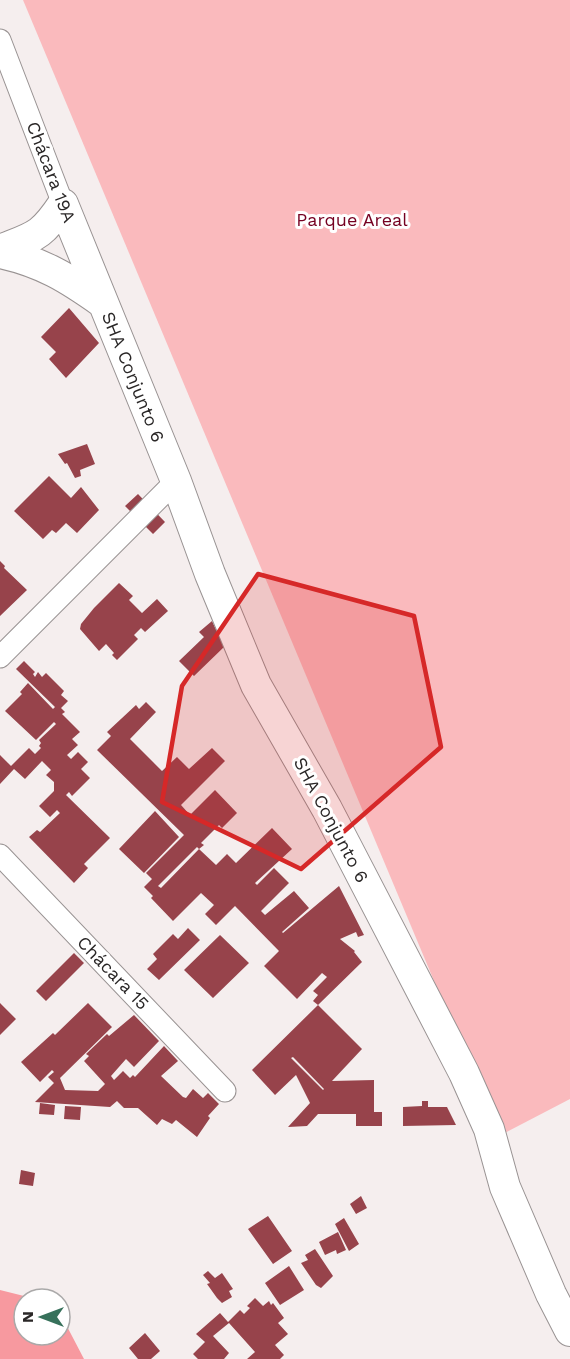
<svg xmlns="http://www.w3.org/2000/svg" width="570" height="1359" font-family="'Work Sans',sans-serif">
<style>
.green{fill:#fababd}
.forest{fill:#f7999f}
.building{fill:#97434b;fill-rule:evenodd}
.lines{fill:none;stroke-linecap:round;stroke-linejoin:round}
.street-casing{stroke:#999393;stroke-width:23}
.secondary-casing{stroke:#999393;stroke-width:32}
.street{stroke:#fff;stroke-width:21}
.secondary{stroke:#fff;stroke-width:30}
.marked{fill:#d62828;fill-opacity:0.2;stroke:#d62828;stroke-width:4.5;stroke-linejoin:round}
.labels{text-anchor:middle;stroke-width:6;stroke-linejoin:round;paint-order:stroke}
.street-label{font-size:18px;fill:#2a2727;stroke:#fff}
.park-label{font-size:18px;fill:#750021;stroke:#fff}
</style>
<rect width="100%" height="100%" fill="#f5eeee"/>
<path class="green" d="M 23,0 L 570,0 L 570,1099 L 499,1136 Z"/>
<path class="forest" d="M 0,1290 L 36,1299 L 24,1299 L 24,1335 L 60,1335 L 60,1313 L 84,1359 L 0,1359 Z"/>
<path class="building" d="M 69,308 L 99,343 L 66,378 L 49,359 L 56,352 L 41,337 Z
M 87,444 L 95,464 L 80,470 L 81,476 L 75,478 L 67,463 L 65,464 L 58,454 Z
M 49,476 L 71,498 L 81,487 L 99,510 L 77,533 L 66,523 L 56,533 L 52,530 L 43,539 L 14,511 Z
M 138,494 L 165,522 L 153,534 L 125,506 Z
M 0,561 L 5,566 L 4,568 L 27,590 L 0,616 Z
M 119,583 L 133,596 L 129,600 L 142,613 L 157,599 L 168,611 L 145,632 L 141,628 L 134,635 L 138,639 L 117,660 L 112,655 L 114,653 L 106,644 L 99,651 L 80,629 L 81,624 L 94,608 Z
M 212,621 L 224,647 L 194,676 L 179,661 L 204,637 L 199,632 Z
M 24,661 L 35,672 L 33,674 L 35,677 L 38,672 L 42,677 L 46,673 L 64,691 L 61,695 L 68,701 L 61,708 L 65,712 L 62,714 L 80,732 L 72,739 L 78,745 L 67,755 L 71,759 L 78,752 L 88,762 L 81,769 L 90,778 L 72,796 L 69,792 L 66,795 L 110,838 L 84,864 L 88,868 L 74,883 L 29,837 L 37,830 L 40,832 L 60,813 L 57,810 L 50,817 L 39,806 L 54,791 L 54,782 L 46,775 L 51,770 L 42,761 L 25,779 L 14,769 L 0,784 L 0,755 L 11,766 L 29,748 L 35,754 L 41,748 L 39,746 L 41,743 L 39,740 L 56,724 L 54,722 L 36,740 L 5,711 L 22,694 L 20,692 L 28,683 L 53,709 L 55,707 L 16,669 Z
M 146,702 L 156,712 L 130,739 L 162,771 L 177,757 L 189,769 L 212,748 L 225,761 L 181,805 L 190,815 L 215,790 L 237,813 L 222,828 L 219,825 L 201,843 L 204,845 L 199,849 L 197,847 L 158,886 L 161,888 L 199,849 L 216,865 L 227,854 L 236,863 L 272,828 L 292,849 L 255,883 L 257,885 L 274,868 L 289,883 L 261,911 L 265,915 L 294,891 L 309,908 L 282,932 L 283,933 L 339,886 L 364,935 L 358,937 L 356,932 L 340,939 L 355,951 L 354,952 L 362,962 L 318,1005 L 362,1049 L 332,1081 L 374,1080 L 374,1112 L 382,1112 L 382,1126 L 356,1126 L 356,1114 L 318,1114 L 307,1126 L 288,1127 L 310,1103 L 296,1075 L 275,1095 L 252,1070 L 318,1005 L 313,1001 L 318,995 L 313,991 L 327,977 L 322,973 L 297,999 L 264,966 L 279,951 L 235,906 L 216,925 L 205,914 L 214,905 L 201,893 L 173,921 L 151,898 L 153,896 L 144,887 L 152,879 L 146,873 L 184,835 L 97,750 L 111,736 L 107,732 L 136,705 L 139,709 ZM 293,1057 L 324,1089 L 323,1090 L 291,1058 Z
M 155,811 L 179,837 L 144,873 L 119,849 Z
M 188,928 L 200,940 L 159,980 L 147,969 L 157,959 L 153,954 L 173,934 L 178,939 Z
M 220,935 L 249,963 L 213,998 L 184,970 Z
M 74,953 L 84,963 L 46,1001 L 36,991 Z
M 0,1003 L 16,1019 L 0,1035 Z
M 88,1003 L 112,1027 L 60,1078 L 65,1090 L 98,1091 L 105,1084 L 84,1061 L 89,1056 L 86,1054 L 107,1034 L 109,1036 L 134,1015 L 159,1041 L 134,1067 L 126,1059 L 111,1076 L 114,1080 L 123,1071 L 130,1078 L 133,1075 L 135,1077 L 164,1046 L 178,1061 L 161,1076 L 183,1097 L 186,1098 L 193,1089 L 203,1098 L 208,1093 L 219,1104 L 208,1116 L 210,1118 L 197,1137 L 176,1120 L 172,1124 L 162,1119 L 157,1125 L 138,1108 L 124,1108 L 117,1101 L 110,1107 L 35,1102 L 54,1083 L 48,1077 L 54,1072 L 52,1070 L 40,1082 L 21,1062 L 53,1033 L 55,1035 Z
M 422,1101 L 428,1101 L 428,1107 L 447,1107 L 456,1125 L 403,1126 L 403,1107 L 422,1106 Z
M 40,1103 L 55,1105 L 54,1115 L 39,1114 Z
M 65,1106 L 81,1107 L 80,1120 L 64,1119 Z
M 21,1170 L 35,1173 L 33,1186 L 19,1184 Z
M 361,1196 L 367,1208 L 356,1214 L 350,1204 Z
M 268,1216 L 292,1251 L 273,1264 L 248,1229 Z
M 344,1218 L 359,1244 L 349,1251 L 335,1224 Z
M 338,1232 L 346,1250 L 337,1254 L 336,1250 L 325,1255 L 319,1242 Z
M 315,1249 L 333,1276 L 321,1288 L 316,1285 L 301,1263 L 308,1260 L 305,1255 Z
M 289,1266 L 304,1290 L 280,1305 L 265,1283 Z
M 208,1271 L 215,1278 L 222,1273 L 233,1289 L 229,1291 L 232,1297 L 222,1303 L 217,1298 L 207,1284 L 210,1283 L 203,1275 Z
M 255,1298 L 263,1306 L 269,1301 L 271,1305 L 273,1303 L 284,1318 L 278,1323 L 288,1334 L 275,1345 L 284,1355 L 280,1359 L 247,1359 L 255,1352 L 229,1323 L 213,1336 L 229,1353 L 224,1359 L 198,1359 L 193,1354 L 205,1342 L 196,1334 L 220,1313 L 228,1322 L 240,1310 L 244,1314 L 250,1308 L 247,1306 Z
M 145,1333 L 160,1351 L 151,1359 L 138,1359 L 129,1348 Z"/>
<g class="lines">
<defs>
<path id="street" d="M 0,40 L 63,204
M 0,657 L 176,481
M 0,855 L 225,1091"/>
<path id="secondary" d="M 63,204 L 176,481 L 210,574 L 256,685 L 327,809 L 464,1073 L 489,1129 L 505,1187 L 551,1294 L 570,1331
M 0,250 C 35,236 41,237 63,204
M 0,253 C 42,262 68,278 103,303"/>
</defs>
<use href="#street" class="street-casing"/>
<use href="#secondary" class="secondary-casing"/>
<use href="#street" class="street"/>
<use href="#secondary" class="secondary"/>
</g>
<path class="marked" d="M 258,574 L 414,616 L 441,747 L 301,869 L 162,802 L 182,686 Z"/>
<g class="labels">
<g class="street-label">
<text transform="translate(51 172) rotate(69)" y="6">Chácara 19A</text>
<text transform="translate(133 377) rotate(68)" y="6">SHA Conjunto 6</text>
<text transform="translate(331 820) rotate(62)" y="6">SHA Conjunto 6</text>
<text transform="translate(113 973) rotate(46)" y="6">Chácara 15</text>
</g>
<g class="park-label">
<text x="352" y="226">Parque Areal</text>
</g>
</g>
<g transform="translate(42 1317) rotate(270)"><circle r="28" fill="#ffffff" stroke="#aaa9a9" stroke-width="1.5"/>
<path d="M0-4.5L10 22L0 15L-10 22Z" fill="#37715b"/>
<text y="-9" font-size="16" font-weight="bold" text-anchor="middle" fill="#2a2727">N</text>
</g>
</svg>
